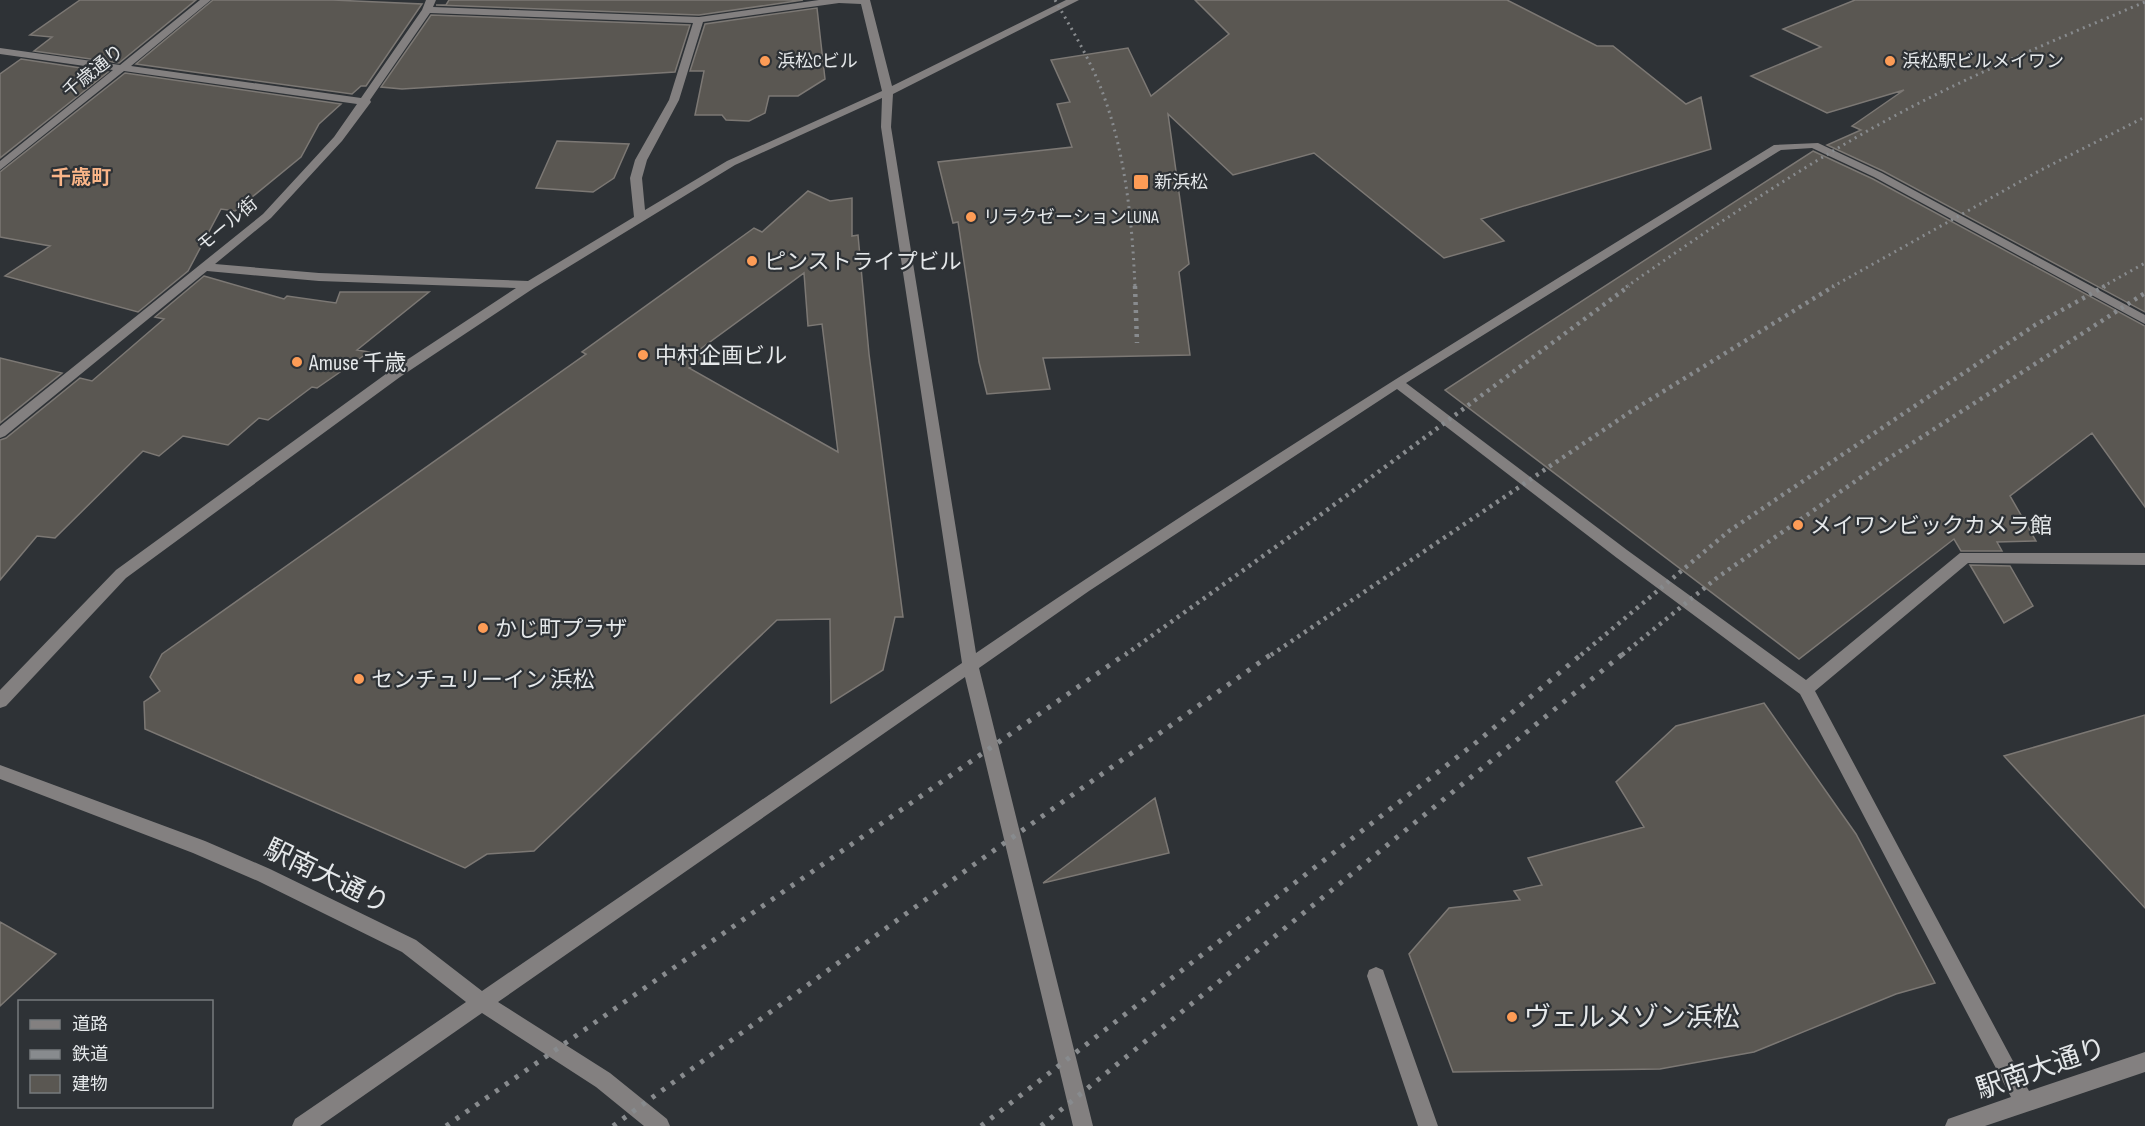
<svg xmlns="http://www.w3.org/2000/svg" width="2145" height="1126" font-family="'Sofia Sans Condensed','Noto Sans JP',sans-serif">
<style>
.building{fill:#5a5752;stroke:#7c7874;stroke-width:1.5;fill-rule:evenodd}
.lines{fill:none;stroke-linecap:round;stroke-linejoin:round}
.minor{fill:#838080;fill-rule:evenodd}
.rail-far2{stroke:#888b8e;stroke-width:3;stroke-dasharray:2 4.5;stroke-linecap:butt}
.rail-far1{stroke:#888b8e;stroke-width:4.5;stroke-dasharray:3 5;stroke-linecap:butt}
.rail{stroke:#888b8e;stroke-width:5;stroke-dasharray:4 8;stroke-linecap:butt}
.poi-dot{fill:#fd9c56;stroke:#2e3236;stroke-width:2}
.labels{text-anchor:middle;stroke-width:4.5;stroke-linejoin:round;paint-order:stroke}
.far-poi-label{font-size:18px;fill:#e5e8ea;stroke:#2e3236;text-anchor:start}
.far-street-label{font-size:18px;fill:#e5e8ea;stroke:#2e3236}
.far-neighbourhood-label{font-size:20px;font-weight:bold;fill:#fab588;stroke:#2e3236}
.poi-label{font-size:22px;fill:#e5e8ea;stroke:#2e3236;text-anchor:start}
.near-street-label{font-size:27px;fill:#e5e8ea;stroke:#2e3236}
.near-poi-label{font-size:27px;fill:#e5e8ea;stroke:#2e3236;text-anchor:start}
</style>
<rect width="100%" height="100%" fill="#2e3236"/>
<path class="building" d="M 80,0 L 196,0 L 119,63 L 34,51 L 52,37 L 30,35 Z
M 213,0 L 333,0 L 422,4 L 366,86 L 361,86 L 352,94 L 136,64 Z
M 449,0 L 803,0 L 699,15 L 436,5 L 446,5 Z
M 1195,0 L 1507,0 L 1597,46 L 1613,46 L 1686,104 L 1701,97 L 1711,149 L 1481,219 L 1504,241 L 1444,258 L 1314,153 L 1233,175 L 1168,114 L 1189,264 L 1179,272 L 1190,355 L 1043,358 L 1050,389 L 987,394 L 979,362 L 958,222 L 953,223 L 938,162 L 1072,147 L 1057,104 L 1070,102 L 1051,60 L 1128,48 L 1151,96 L 1229,34 Z
M 1855,0 L 2145,0 L 2145,312 L 1883,171 L 1827,145 L 1861,130 L 1852,126 L 1904,90 L 1827,113 L 1751,76 L 1821,47 L 1783,29 Z
M 817,8 L 825,79 L 798,96 L 769,96 L 765,113 L 749,121 L 726,120 L 722,115 L 695,115 L 704,71 L 690,71 L 705,24 Z
M 431,15 L 690,25 L 675,72 L 402,89 L 381,87 Z
M 21,59 L 108,72 L 0,158 L 0,74 Z
M 125,73 L 341,104 L 319,124 L 301,157 L 235,211 L 221,209 L 188,271 L 138,312 L 5,276 L 50,246 L 0,237 L 0,172 Z
M 557,141 L 629,144 L 614,178 L 593,192 L 536,188 Z
M 1813,151 L 1873,179 L 2145,326 L 2145,507 L 2092,433 L 2010,496 L 2036,541 L 1997,542 L 2002,551 L 1961,551 L 1954,539 L 1799,659 L 1445,390 Z
M 808,191 L 830,201 L 852,198 L 852,236 L 858,235 L 869,354 L 903,617 L 895,617 L 883,670 L 831,703 L 830,619 L 777,620 L 534,851 L 487,854 L 465,868 L 145,729 L 144,702 L 160,691 L 150,677 L 162,654 L 586,354 L 582,352 L 754,228 L 762,232 ZM 804,273 L 808,326 L 822,324 L 838,452 L 689,368 L 705,358 L 695,353 Z
M 204,276 L 284,299 L 287,296 L 336,303 L 340,292 L 429,292 L 357,350 L 369,352 L 317,388 L 312,387 L 268,420 L 259,418 L 228,445 L 183,436 L 159,456 L 143,451 L 55,538 L 37,536 L 0,580 L 0,440 L 6,438 L 80,378 L 92,381 L 164,319 L 155,317 Z
M 0,358 L 62,373 L 0,423 Z
M 1970,565 L 2010,566 L 2033,606 L 2004,623 Z
M 1764,703 L 1856,834 L 1935,983 L 1896,994 L 1754,1052 L 1660,1069 L 1453,1072 L 1409,954 L 1449,908 L 1520,900 L 1514,891 L 1542,885 L 1528,858 L 1644,827 L 1616,782 L 1676,726 Z
M 2145,715 L 2145,908 L 2004,756 Z
M 1155,798 L 1169,853 L 1043,883 Z
M 0,922 L 56,954 L 0,1006 Z"/>
<g class="lines">
<path class="minor" d="M 200,0 L 211,0 L 131,66 L 361,98 L 422,10 L 426,0 L 436,0 L 433,7 L 699,17 L 819,0 L 870,0 L 892,86 L 1066,0 L 1079,0 L 893,94 L 891,127 L 976,653 C 1237,475 1506,310 1774,145 L 1818,143 L 1882,173 L 2145,315 L 2145,324 L 1874,177 L 1812,148 L 1781,150 L 1406,383 L 1627,550 L 1806,680 L 1960,553 L 2145,553 L 2145,565 L 1968,563 L 1815,691 L 2029,1091 L 2145,1052 L 2145,1072 L 1985,1126 L 1945,1126 L 1948,1119 L 2011,1097 L 1800,694 L 1617,558 L 1397,389 L 1089,591 L 979,668 L 1093,1126 L 1073,1126 L 965,677 L 498,1002 L 610,1073 L 667,1119 L 670,1126 L 644,1126 L 596,1087 L 482,1013 L 320,1126 L 292,1126 L 295,1119 L 466,1002 L 402,952 L 258,881 L 193,853 L 0,779 L 0,765 L 205,841 L 270,869 L 416,940 L 482,991 L 962,663 L 881,127 L 882,98 L 735,165 L 534,288 L 400,377 L 126,578 L 6,706 L 0,708 L 0,690 L 116,570 L 390,371 L 516,288 L 319,281 L 207,271 L 5,436 L 0,438 L 0,426 L 263,214 L 334,137 L 357,104 L 124,71 L 0,170 L 0,161 L 113,70 L 0,54 L 0,48 L 120,65 ZM 839,3 L 861,4 L 882,91 L 727,161 L 645,210 L 642,178 L 647,160 L 679,100 L 703,22 ZM 430,13 L 693,23 L 669,100 L 635,160 L 630,178 L 634,217 L 528,281 L 319,273 L 215,264 L 271,218 L 342,141 L 371,102 L 370,100 Z
M 1376,967 L 1383,970 L 1385,976 L 1438,1126 L 1418,1126 L 1367,976 L 1369,970 Z"/>
<path class="rail-far2" d="M 1055,0 C 1070,26 1086,53 1098,81 C 1125,146 1132,218 1135,287
M 1626,287 C 1715,225 1805,164 1900,113 C 1979,71 2062,37 2145,2
M 1832,287 L 2039,171 L 2145,117
M 2102,287 L 2145,263"/>
<path class="rail-far1" d="M 1135,286 L 1137,343
M 1125,655 L 1323,513 L 1629,286
M 1271,655 L 1630,412 L 1834,286
M 1581,655 L 1729,531 L 2035,325 L 2105,286
M 1622,655 L 1718,577 L 1880,464 L 2145,293"/>
<path class="rail" d="M 446,1126 L 1127,653
M 613,1126 L 972,866 L 1273,653
M 981,1126 L 1478,741 L 1583,653
M 1041,1126 L 1624,653"/>
</g>
<g class="poi-dot">
<circle cx="765" cy="61" r="6"/>
<circle cx="1890" cy="61" r="6"/>
<rect x="1133" y="174" width="16" height="16" rx="3"/>
<circle cx="971" cy="217" r="6"/>
<circle cx="752" cy="261" r="6"/>
<circle cx="643" cy="355" r="6"/>
<circle cx="297" cy="362" r="6"/>
<circle cx="1798" cy="525" r="6"/>
<circle cx="483" cy="628" r="6"/>
<circle cx="359" cy="679" r="6"/>
<circle cx="1512" cy="1017" r="6"/>
</g>
<g class="labels">
<g class="far-poi-label">
<text x="777" y="67">浜松Cビル</text>
<text x="1902" y="67">浜松駅ビルメイワン</text>
<text x="1154" y="188">新浜松</text>
<text x="983" y="223">リラクゼーションLUNA</text>
</g>
<g class="far-street-label">
<text transform="translate(93 71) rotate(-39)" y="6">千歳通り</text>
<text transform="translate(227 224) rotate(-40)" y="6">モール街</text>
</g>
<g class="far-neighbourhood-label">
<text x="81" y="184">千歳町</text>
</g>
<g class="poi-label">
<text x="764" y="269">ピンストライプビル</text>
<text x="655" y="363">中村企画ビル</text>
<text x="309" y="370">Amuse 千歳</text>
<text x="1810" y="533">メイワンビックカメラ館</text>
<text x="495" y="636">かじ町プラザ</text>
<text x="371" y="687">センチュリーイン 浜松</text>
</g>
<g class="near-street-label">
<text transform="translate(327 876) rotate(26)" y="9">駅南大通り</text>
<text transform="translate(2041 1068) rotate(-19)" y="9">駅南大通り</text>
</g>
<g class="near-poi-label">
<text x="1524" y="1026">ヴェルメゾン浜松</text>
</g>
</g>
<rect x="18" y="1000" width="195" height="108" fill="#2e3236" stroke="#777b7e" stroke-width="1.5"/>
<rect x="30" y="1020" width="30" height="9" fill="#838080" stroke="#777b7e" stroke-width="1.5"/>
<text x="72" y="1030" font-size="18" fill="#e5e8ea">道路</text>
<rect x="30" y="1050" width="30" height="9" fill="#888b8e" stroke="#777b7e" stroke-width="1.5"/>
<text x="72" y="1060" font-size="18" fill="#e5e8ea">鉄道</text>
<rect x="30" y="1075" width="30" height="18" fill="#5a5752" stroke="#777b7e" stroke-width="1.5"/>
<text x="72" y="1090" font-size="18" fill="#e5e8ea">建物</text>
</svg>
